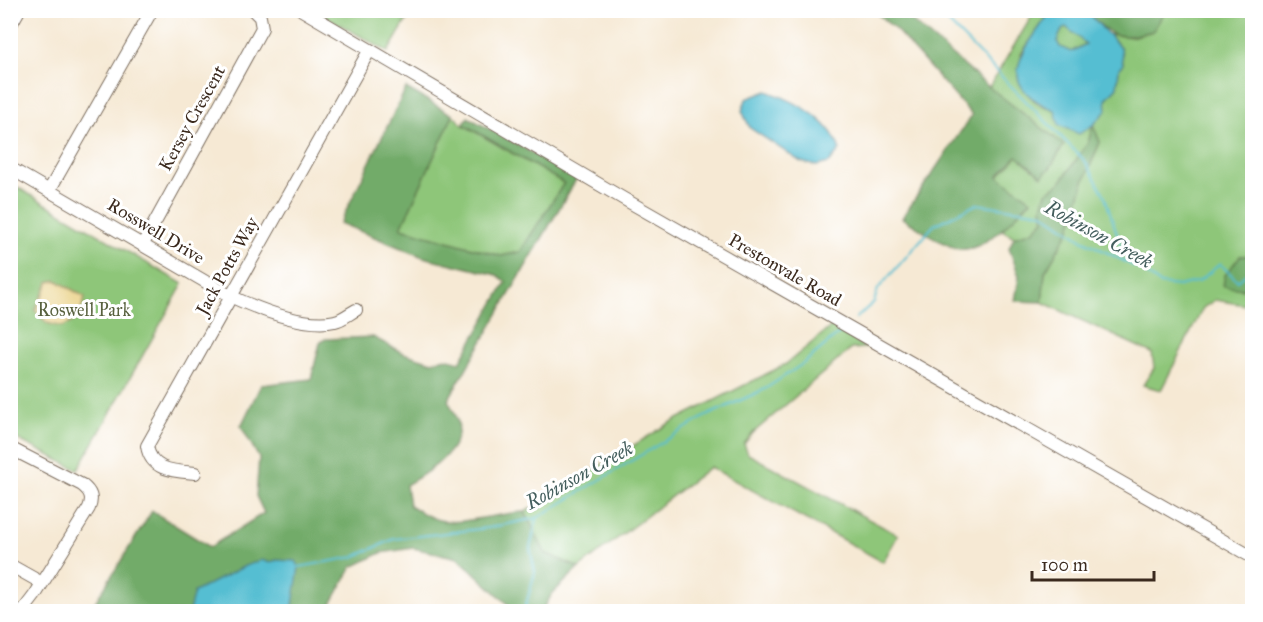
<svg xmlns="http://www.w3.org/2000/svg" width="1263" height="622" font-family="'IM FELL Great Primer',serif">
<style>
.green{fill:#8ec679;stroke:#64784c;stroke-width:1.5}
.forest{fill:#72ab69;stroke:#566a44;stroke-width:1.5}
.sand{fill:#eeda9e;stroke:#94825e;stroke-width:1.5}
.water{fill:#55bed2;stroke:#487478;stroke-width:1.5;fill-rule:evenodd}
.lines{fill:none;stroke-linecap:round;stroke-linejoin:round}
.stream{stroke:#55bed2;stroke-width:2}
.minor-casing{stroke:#7c6d5e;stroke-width:14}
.minor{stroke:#fff;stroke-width:12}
.labels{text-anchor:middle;stroke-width:6;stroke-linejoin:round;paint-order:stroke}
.street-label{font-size:18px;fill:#3b2a1e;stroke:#fff}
.park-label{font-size:18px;fill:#58613e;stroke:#fff}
.water-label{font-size:20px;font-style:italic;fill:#445e5d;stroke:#fff}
</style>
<rect width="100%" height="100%" fill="#fff"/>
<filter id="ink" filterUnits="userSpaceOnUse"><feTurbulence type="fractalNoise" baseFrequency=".0167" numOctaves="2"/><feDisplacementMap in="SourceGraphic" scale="12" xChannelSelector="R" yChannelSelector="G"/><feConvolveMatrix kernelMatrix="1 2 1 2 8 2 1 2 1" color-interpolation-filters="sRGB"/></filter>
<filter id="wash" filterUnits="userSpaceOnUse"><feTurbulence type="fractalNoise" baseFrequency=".008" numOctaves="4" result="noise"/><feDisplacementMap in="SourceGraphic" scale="24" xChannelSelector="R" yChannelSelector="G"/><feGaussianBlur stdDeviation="1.35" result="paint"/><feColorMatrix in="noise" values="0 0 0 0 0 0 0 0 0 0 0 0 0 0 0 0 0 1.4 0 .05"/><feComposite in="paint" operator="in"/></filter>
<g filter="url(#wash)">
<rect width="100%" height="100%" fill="#f6e9d4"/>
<path class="green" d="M 316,11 L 412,11 L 388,52 Z
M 1035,11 L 1051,11 L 1021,54 L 1023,89 L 1038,104 L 1055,110 L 1106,99 L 1117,87 L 1119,69 L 1123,64 L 1121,48 L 1109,34 L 1131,37 L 1153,31 L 1165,11 L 1252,11 L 1252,256 L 1240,256 L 1223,285 L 1242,289 L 1252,283 L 1252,306 L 1215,300 L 1203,308 L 1161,390 L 1143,385 L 1154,368 L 1152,353 L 1042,302 L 1045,272 L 1070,229 L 1084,181 L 1100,142 L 1093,126 L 1088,143 L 1060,183 L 1046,193 L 1042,207 L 1044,220 L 1033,231 L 1014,237 L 1002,230 L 1031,200 L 998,177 L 1017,156 L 1050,168 L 1057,154 L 989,87 Z
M 1066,27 L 1070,28 L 1086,44 L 1071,52 L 1060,47 L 1057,41 L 1062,30 Z
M 453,115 L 463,125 L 564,183 L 521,252 L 501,256 L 401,228 Z
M 10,183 L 183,284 L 78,470 L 11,436 Z
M 832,326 L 866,348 L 851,349 L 753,433 L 744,444 L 748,454 L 898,535 L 883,562 L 710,467 L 579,568 L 545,553 L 525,512 L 670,423 L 786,364 Z"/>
<path class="forest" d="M 874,11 L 900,11 L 989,87 L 1064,145 L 1050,168 L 1042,176 L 1017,156 L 998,176 L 1031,200 C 1016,216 981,257 955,248 C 937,242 918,227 902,218 L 972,115 L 897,31 Z
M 1091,11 L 1165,11 L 1153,31 C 1130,37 1116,41 1098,23 C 1093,18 1091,17 1091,11 Z
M 406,88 L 453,115 L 401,228 L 501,256 L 520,252 L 564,183 L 463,124 L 468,117 L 577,178 L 448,400 C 451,407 457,415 458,422 C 464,451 426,474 406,485 L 409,505 C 418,510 429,518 439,520 C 460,526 502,512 525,512 L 545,553 L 579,568 L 552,594 L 542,611 L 507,611 L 508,604 L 458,558 L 413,548 L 381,553 L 352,567 L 327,611 L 89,612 L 152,511 L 210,547 L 264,513 L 256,496 L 259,458 L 241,426 L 261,385 L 311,379 L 320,343 L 325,339 L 373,337 L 403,353 L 432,362 L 445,358 L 460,362 L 506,282 L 497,275 L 423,257 L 340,223 Z
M 1093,125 L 1100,142 L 1084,181 L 1070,229 L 1045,272 L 1042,302 L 1015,301 L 1019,276 L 1009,248 L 1014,237 L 1033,231 L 1044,220 L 1042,207 L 1046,193 L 1060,183 L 1088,143 Z
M 1240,256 L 1252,256 L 1252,283 L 1242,289 L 1223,286 L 1225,275 Z"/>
<path class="sand" d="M 56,280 L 85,297 L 79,318 L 63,327 L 47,323 L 35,310 L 49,282 Z"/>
<path class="water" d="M 1051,11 L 1091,11 L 1091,16 L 1121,48 L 1123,65 L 1119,69 L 1117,87 L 1106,99 L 1107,110 L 1093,125 L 1079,134 L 1059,125 L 1055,110 C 990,84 1024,51 1051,11 ZM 1066,27 L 1086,44 L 1071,52 L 1060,47 L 1057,41 L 1062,30 Z
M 767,91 C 795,101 831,119 840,150 L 829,163 L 816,166 L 801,162 L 750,128 L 742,111 L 746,99 Z
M 262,560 L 270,563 L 276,560 L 296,561 L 299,567 L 292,611 L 189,611 L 194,592 L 245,566 Z"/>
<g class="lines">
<path class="stream" d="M 936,10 L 1085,161 L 1104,194 L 1122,249 L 1136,266
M 856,318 L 874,302 L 878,289 L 934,225 L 977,204 L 1043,213 L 1084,241 L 1138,268 L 1160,284 L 1179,286 L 1199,281 L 1220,264 L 1238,281 L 1252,269
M 299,567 L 354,557 L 394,539 L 488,528 L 537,518 L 704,417 L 765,389 L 804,363 L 843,330
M 524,612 L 535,572 L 530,548 L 537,519"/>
</g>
</g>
<g filter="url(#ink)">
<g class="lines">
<defs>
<path id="minor" d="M 302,10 L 624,199 L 1252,557
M 10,26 L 19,10
M 10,168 L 230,296 C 258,309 304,328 335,321 C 342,320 350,313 356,310
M 50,189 L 152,10
M 143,244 L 262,28 L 260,17 L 253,10
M 10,448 L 82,485 C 91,492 93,498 89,508 L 35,595 L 22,612
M 195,473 C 174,471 151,471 147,446 L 369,51
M 10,565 L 42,583"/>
</defs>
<use href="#minor" class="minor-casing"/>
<use href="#minor" class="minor"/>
</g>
</g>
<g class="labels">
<g class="street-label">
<text transform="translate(192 118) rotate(-61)" y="6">Kersey Crescent</text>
<text transform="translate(156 231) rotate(31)" y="6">Rosswell Drive</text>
<text transform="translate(227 266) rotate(-61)" y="6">Jack Potts Way</text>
<text transform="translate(785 270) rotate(30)" y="6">Prestonvale Road</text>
</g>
<g class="park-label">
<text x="84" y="316">Roswell Park</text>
</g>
<g class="water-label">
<text transform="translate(1099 234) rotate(29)" y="7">Robinson Creek</text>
<text transform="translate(579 475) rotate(-29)" y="7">Robinson Creek</text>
</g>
</g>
<rect width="1263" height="622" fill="none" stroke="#fff" stroke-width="36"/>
<path d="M1032 571v9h122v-9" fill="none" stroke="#3b2a1e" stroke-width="3"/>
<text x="1041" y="571" font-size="18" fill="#3b2a1e" stroke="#ffffff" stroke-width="4.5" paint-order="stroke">100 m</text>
</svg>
